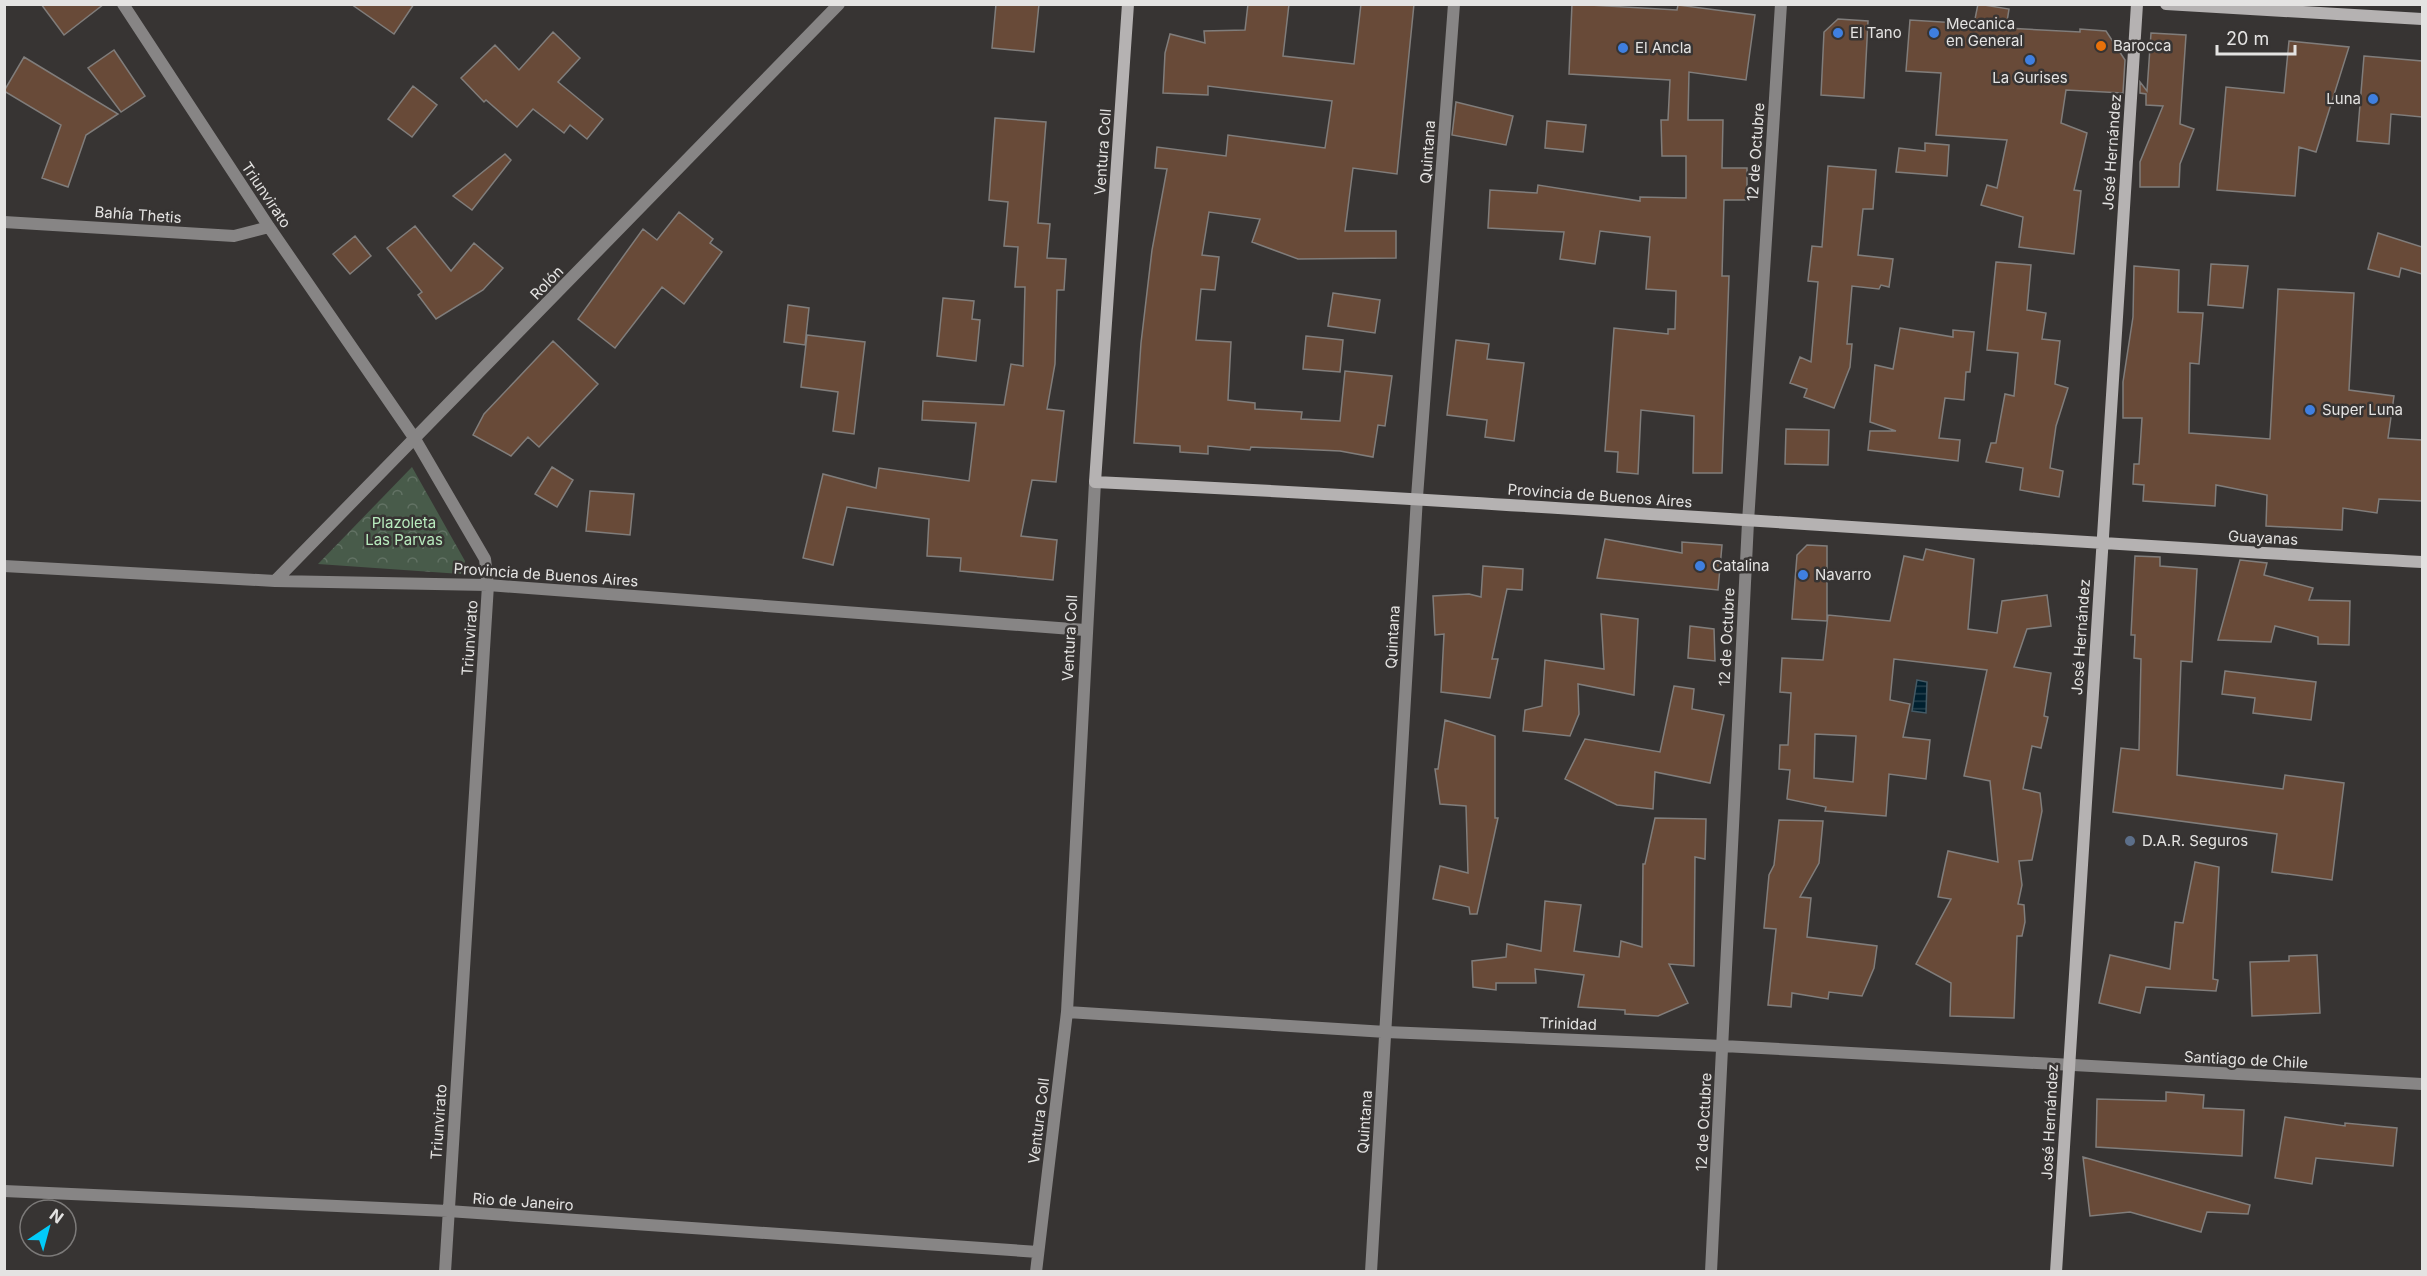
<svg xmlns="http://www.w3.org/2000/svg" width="2427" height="1276" font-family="Inter,sans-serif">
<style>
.park{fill:url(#park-crowns)}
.water{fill:url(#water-rules);stroke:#445a65;stroke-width:1.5}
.building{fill:#684a38;stroke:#807d7b;stroke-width:1.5;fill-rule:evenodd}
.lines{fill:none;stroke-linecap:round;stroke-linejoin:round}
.street{stroke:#878585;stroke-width:12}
.secondary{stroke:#b5b2b2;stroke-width:12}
.shop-dot{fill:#3f7fe0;stroke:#373433;stroke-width:2}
.food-dot{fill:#e8710a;stroke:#373433;stroke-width:2}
.service-dot{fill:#5c6f8a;stroke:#373433;stroke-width:2}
.labels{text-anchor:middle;stroke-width:5;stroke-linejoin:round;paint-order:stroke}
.poi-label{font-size:15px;fill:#e4e3e2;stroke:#373433;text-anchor:start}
.street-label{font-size:15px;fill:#e4e3e2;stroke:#373433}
.park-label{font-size:15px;fill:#b8ebbe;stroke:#373433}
</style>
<defs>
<pattern id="park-crowns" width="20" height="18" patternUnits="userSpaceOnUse" patternTransform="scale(1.5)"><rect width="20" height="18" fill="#485b4a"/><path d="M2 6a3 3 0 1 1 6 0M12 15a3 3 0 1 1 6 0" fill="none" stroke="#627264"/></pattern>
<pattern id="water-rules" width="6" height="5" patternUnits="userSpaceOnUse" patternTransform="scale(1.5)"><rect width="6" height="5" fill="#00202f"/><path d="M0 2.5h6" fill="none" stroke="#25404d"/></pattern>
</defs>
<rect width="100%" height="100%" fill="#373433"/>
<path class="park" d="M 412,467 L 465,561 L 461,574 L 318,564 Z"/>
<path class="water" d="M 1917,680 L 1927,682 L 1926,713 L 1912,711 Z"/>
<path class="building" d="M 41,4 L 104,4 L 64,35 Z
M 351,4 L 414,4 L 394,34 Z
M 996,4 L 1039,4 L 1034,52 L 992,48 Z
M 1248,4 L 1289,4 L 1283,56 L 1354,64 L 1361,4 L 1414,4 L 1397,174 L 1353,168 L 1345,231 L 1396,231 L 1396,258 L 1298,259 L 1252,242 L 1260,219 L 1209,212 L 1202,255 L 1219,257 L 1215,290 L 1201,289 L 1196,340 L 1231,342 L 1228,400 L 1255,403 L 1255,409 L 1302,412 L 1301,419 L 1340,421 L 1345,371 L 1392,376 L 1385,426 L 1378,425 L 1373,457 L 1340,451 L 1251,447 L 1250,450 L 1208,446 L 1208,454 L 1180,452 L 1180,446 L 1134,443 L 1141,343 L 1152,250 L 1167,169 L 1155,168 L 1157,147 L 1226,156 L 1228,135 L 1325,148 L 1332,101 L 1208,86 L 1208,95 L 1163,93 L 1165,53 L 1170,34 L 1205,43 L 1204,31 L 1245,30 Z
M 1572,4 L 1677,10 L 1678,5 L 1755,15 L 1746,80 L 1689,72 L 1688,120 L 1723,120 L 1722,168 L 1747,168 L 1747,200 L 1724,200 L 1722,276 L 1729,276 L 1722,473 L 1693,473 L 1694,416 L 1641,410 L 1638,474 L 1617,472 L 1618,452 L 1605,451 L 1614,328 L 1668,334 L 1668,329 L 1675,329 L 1676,291 L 1646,289 L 1650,237 L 1600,231 L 1595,264 L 1560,259 L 1564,232 L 1488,228 L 1490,190 L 1537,193 L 1538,185 L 1640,201 L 1640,197 L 1686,198 L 1686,156 L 1662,156 L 1661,120 L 1668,120 L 1670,80 L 1569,74 Z
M 1978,4 L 2009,9 L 2006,28 L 2080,32 L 2080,29 L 2106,31 L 2125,60 L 2123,93 L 2066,90 L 2061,123 L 2087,133 L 2074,190 L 2081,191 L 2074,254 L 2019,247 L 2023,217 L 1981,205 L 1987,185 L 1997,188 L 2007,140 L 1936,135 L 1941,73 L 1906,71 L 1910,20 L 1974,24 Z
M 1838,19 L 1868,21 L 1864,98 L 1821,95 L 1824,32 Z
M 553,32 L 580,58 L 558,82 L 603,119 L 587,139 L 570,125 L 564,133 L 533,109 L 517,127 L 486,100 L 484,102 L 461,78 L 495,45 L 519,70 Z
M 2151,33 L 2186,35 L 2180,124 L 2194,129 L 2180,164 L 2179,187 L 2140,187 L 2140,162 L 2163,106 L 2146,105 L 2146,94 L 2140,93 L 2140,82 L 2147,91 Z
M 2289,41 L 2349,47 L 2316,152 L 2299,147 L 2295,196 L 2217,190 L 2226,87 L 2284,93 Z
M 114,50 L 145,96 L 121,112 L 88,68 Z
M 2364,56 L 2422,61 L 2422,117 L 2391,114 L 2389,144 L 2357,141 Z
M 24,57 L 118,114 L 86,135 L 68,187 L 42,178 L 61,125 L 4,91 Z
M 413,86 L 437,105 L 412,137 L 388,119 Z
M 1456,102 L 1513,116 L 1506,145 L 1452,135 Z
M 995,118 L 1046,122 L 1038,223 L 1050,224 L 1047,258 L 1066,259 L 1064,290 L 1057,290 L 1055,364 L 1047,409 L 1064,411 L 1056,482 L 1032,480 L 1021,536 L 1057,540 L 1053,580 L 960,571 L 961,558 L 927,556 L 929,519 L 847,507 L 833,565 L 803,558 L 823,474 L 876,488 L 879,468 L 969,481 L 976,423 L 922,420 L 923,401 L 1004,405 L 1011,364 L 1023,366 L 1025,287 L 1015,287 L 1018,247 L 1004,246 L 1008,202 L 989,200 Z
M 1547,121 L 1586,125 L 1583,152 L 1545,148 Z
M 1925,143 L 1949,145 L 1947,176 L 1896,172 L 1899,148 L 1925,151 Z
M 505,154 L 511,160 L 472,210 L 453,196 Z
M 1828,166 L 1876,170 L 1873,209 L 1863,209 L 1858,255 L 1893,259 L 1889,287 L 1881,285 L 1879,289 L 1852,286 L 1847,344 L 1852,344 L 1850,367 L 1834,408 L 1804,397 L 1807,389 L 1790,383 L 1800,357 L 1811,362 L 1818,282 L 1808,281 L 1812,246 L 1822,247 Z
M 679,212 L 713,239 L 710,243 L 722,252 L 684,304 L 662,287 L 615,348 L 578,319 L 643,229 L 657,240 Z
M 415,226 L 451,271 L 474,243 L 503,268 L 483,290 L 436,319 L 418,295 L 422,292 L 387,248 Z
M 2378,233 L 2422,247 L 2422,274 L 2401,268 L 2399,277 L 2368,269 Z
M 355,236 L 371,256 L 350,274 L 333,254 Z
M 1996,262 L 2031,265 L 2027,310 L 2046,313 L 2042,339 L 2060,341 L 2055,384 L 2068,388 L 2056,426 L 2050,468 L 2063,471 L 2059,497 L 2020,490 L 2023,468 L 1986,462 L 1991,443 L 1996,443 L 2005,394 L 2014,396 L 2018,353 L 1987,350 Z
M 2211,264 L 2248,266 L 2243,308 L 2208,305 Z
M 2134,266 L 2179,270 L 2178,312 L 2203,313 L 2199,364 L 2190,363 L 2189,433 L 2270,439 L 2278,289 L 2354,293 L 2349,390 L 2394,396 L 2388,438 L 2422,440 L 2422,501 L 2379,499 L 2377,513 L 2343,508 L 2342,530 L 2266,526 L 2267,495 L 2216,485 L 2215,506 L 2143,501 L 2144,485 L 2133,484 L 2134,464 L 2139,464 L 2142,418 L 2123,418 L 2123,382 L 2133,317 Z
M 1333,293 L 1380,300 L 1375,333 L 1328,326 Z
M 943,298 L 974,301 L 972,319 L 980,320 L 976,361 L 937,356 Z
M 788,305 L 809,308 L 805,345 L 784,342 Z
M 1900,328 L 1953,337 L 1953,330 L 1974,332 L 1970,372 L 1966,372 L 1964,400 L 1945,398 L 1939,438 L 1960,440 L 1958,461 L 1868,450 L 1870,431 L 1896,431 L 1870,422 L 1875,365 L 1893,369 Z
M 807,335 L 865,342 L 854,434 L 833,431 L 838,392 L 801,387 Z
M 1306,336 L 1343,340 L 1340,372 L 1303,369 Z
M 1456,340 L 1489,344 L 1487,359 L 1524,363 L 1514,441 L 1485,437 L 1487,420 L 1447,415 Z
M 553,341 L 598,384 L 539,447 L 528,437 L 511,456 L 473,435 L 484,414 Z
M 1786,429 L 1829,430 L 1828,465 L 1785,464 Z
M 552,467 L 573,480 L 557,507 L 535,494 Z
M 590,491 L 634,494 L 630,535 L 586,531 Z
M 1605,539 L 1682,553 L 1682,542 L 1722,545 L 1718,590 L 1597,578 Z
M 1807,545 L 1827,546 L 1827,621 L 1792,619 L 1797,555 Z
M 1926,549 L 1974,559 L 1968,629 L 1997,633 L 2002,601 L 2047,595 L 2051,626 L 2027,629 L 2014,667 L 2051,673 L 2044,716 L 2048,717 L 2041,748 L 2032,746 L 2023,789 L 2040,793 L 2042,811 L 2032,860 L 2019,861 L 2022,885 L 2018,904 L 2024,905 L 2025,922 L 2022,936 L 2017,936 L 2014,1018 L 1950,1016 L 1951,983 L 1916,964 L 1951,899 L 1938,897 L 1948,851 L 1998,862 L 1990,781 L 1964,776 L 1987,670 L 1894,659 L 1890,700 L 1910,704 L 1903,737 L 1930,740 L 1926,779 L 1889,774 L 1886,816 L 1825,811 L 1826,807 L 1787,799 L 1790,770 L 1779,769 L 1780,745 L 1788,745 L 1791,693 L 1780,692 L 1782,658 L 1823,660 L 1828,615 L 1890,621 L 1904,556 L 1923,560 ZM 1815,734 L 1856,736 L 1853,782 L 1814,778 Z
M 2135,556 L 2160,557 L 2160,566 L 2197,569 L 2192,662 L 2181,661 L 2177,775 L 2283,789 L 2285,775 L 2344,783 L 2332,880 L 2272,872 L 2277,834 L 2113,812 L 2121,748 L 2139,750 L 2141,659 L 2134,658 L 2135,635 L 2131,635 Z
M 2240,560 L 2267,563 L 2264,575 L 2313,588 L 2309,600 L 2350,601 L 2349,645 L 2318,644 L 2318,637 L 2275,626 L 2271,642 L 2218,640 Z
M 1483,566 L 1523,569 L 1522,590 L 1507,589 L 1492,659 L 1498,659 L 1490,698 L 1441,692 L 1444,634 L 1435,635 L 1433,596 L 1469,594 L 1481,597 Z
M 1601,614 L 1638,619 L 1634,695 L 1578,684 L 1579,714 L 1570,736 L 1523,731 L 1525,710 L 1542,706 L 1545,660 L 1604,669 Z
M 1690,626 L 1714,629 L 1715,661 L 1688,658 Z
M 2225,671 L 2316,682 L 2311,720 L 2253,713 L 2255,698 L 2222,694 Z
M 1674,686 L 1694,689 L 1692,709 L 1724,715 L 1710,783 L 1655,772 L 1653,809 L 1617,805 L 1565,779 L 1585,739 L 1660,752 Z
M 1445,720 L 1495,736 L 1495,818 L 1498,818 L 1477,914 L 1470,914 L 1469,907 L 1433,899 L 1440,866 L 1468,873 L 1466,806 L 1440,804 L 1435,769 L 1438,769 Z
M 1655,818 L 1706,819 L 1705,859 L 1695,857 L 1694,966 L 1669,964 L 1688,1003 L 1658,1016 L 1625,1014 L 1625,1010 L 1578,1007 L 1584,975 L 1535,969 L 1536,983 L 1496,983 L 1496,990 L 1473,987 L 1472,961 L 1506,957 L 1507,944 L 1541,951 L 1545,901 L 1581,905 L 1574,951 L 1619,957 L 1621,941 L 1642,947 L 1643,864 L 1645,864 Z
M 1779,820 L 1823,821 L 1819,863 L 1800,897 L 1811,898 L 1807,937 L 1877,946 L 1874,968 L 1862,996 L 1829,992 L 1828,999 L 1792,993 L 1791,1007 L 1768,1005 L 1776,929 L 1764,928 L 1769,875 L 1774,865 Z
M 2195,862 L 2219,867 L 2213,979 L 2218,980 L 2216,991 L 2146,987 L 2140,1013 L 2099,1003 L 2110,955 L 2170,969 L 2175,922 L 2183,923 Z
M 2317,955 L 2320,1013 L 2252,1016 L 2250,962 L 2289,961 L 2289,956 Z
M 2166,1092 L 2204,1095 L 2203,1108 L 2244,1110 L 2242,1156 L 2096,1147 L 2097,1099 L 2166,1101 Z
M 2285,1117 L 2345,1126 L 2345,1123 L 2397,1128 L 2393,1166 L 2316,1158 L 2312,1184 L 2275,1178 Z
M 2083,1157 L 2250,1205 L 2248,1214 L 2207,1212 L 2201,1232 L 2130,1212 L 2090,1216 Z"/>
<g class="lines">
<path class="street" d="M 123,4 L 269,227 L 415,439 L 485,559 L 488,585 L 445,1272
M 4,222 L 234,236 L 269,227
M 4,566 L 275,581 L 488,585 L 1085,630
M 275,581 L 839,4
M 1067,1012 L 1386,1032 L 1723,1046 L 2422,1084
M 4,1191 L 448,1211 L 1038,1252
M 1036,1272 L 1067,1012 L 1095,482
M 1371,1272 L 1417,497 L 1454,4
M 1711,1272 L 1748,522 L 1781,4"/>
<path class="secondary" d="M 1128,4 L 1095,482 C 1538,503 1980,538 2422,562
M 2166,4 L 2422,19
M 2056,1272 L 2137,4"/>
</g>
<g class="shop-dot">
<circle cx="1838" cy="33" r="6"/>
<circle cx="1934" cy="33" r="6"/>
<circle cx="1623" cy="48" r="6"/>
<circle cx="2030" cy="60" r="6"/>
<circle cx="2373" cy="99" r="6"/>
<circle cx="2310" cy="410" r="6"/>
<circle cx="1700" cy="566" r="6"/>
<circle cx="1803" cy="575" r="6"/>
</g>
<circle class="food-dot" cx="2101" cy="46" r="6"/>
<circle class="service-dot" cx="2130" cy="841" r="6"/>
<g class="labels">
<g class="poi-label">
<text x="1946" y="29">Mecanica<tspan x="1946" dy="17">en General</tspan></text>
<text x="1850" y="38">El Tano</text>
<text x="2113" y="51">Barocca</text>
<text x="1635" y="53">El Ancla</text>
<text x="2030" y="83" text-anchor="middle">La Gurises</text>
<text x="2361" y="104" text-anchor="end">Luna</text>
<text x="2322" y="415">Super Luna</text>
<text x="1712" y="571">Catalina</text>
<text x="1815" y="580">Navarro</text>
<text x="2142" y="846">D.A.R. Seguros</text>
</g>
<g class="street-label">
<text transform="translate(1103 152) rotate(-86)" y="5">Ventura Coll</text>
<text transform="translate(1428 152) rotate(-86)" y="5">Quintana</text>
<text transform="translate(1756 152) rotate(-86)" y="5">12 de Octubre</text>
<text transform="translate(2112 152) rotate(-86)" y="5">José Hernández</text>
<text transform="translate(266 195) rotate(56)" y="5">Triunvirato</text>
<text transform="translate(138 215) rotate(4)" y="5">Bahía Thetis</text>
<text transform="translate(547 283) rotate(-46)" y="5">Rolón</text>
<text transform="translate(1600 496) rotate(4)" y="5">Provincia de Buenos Aires</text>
<text transform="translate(2263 538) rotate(3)" y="5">Guayanas</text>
<text transform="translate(546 575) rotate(4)" y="5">Provincia de Buenos Aires</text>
<text transform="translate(1393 637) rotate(-87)" y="5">Quintana</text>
<text transform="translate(1727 637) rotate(-87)" y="5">12 de Octubre</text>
<text transform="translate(2081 637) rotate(-86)" y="5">José Hernández</text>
<text transform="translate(470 638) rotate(-86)" y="5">Triunvirato</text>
<text transform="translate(1070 638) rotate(-87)" y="5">Ventura Coll</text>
<text transform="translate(1568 1024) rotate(2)" y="5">Trinidad</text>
<text transform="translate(2246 1060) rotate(3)" y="5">Santiago de Chile</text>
<text transform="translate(1039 1121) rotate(-83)" y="5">Ventura Coll</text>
<text transform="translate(439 1122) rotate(-86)" y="5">Triunvirato</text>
<text transform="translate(1365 1122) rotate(-86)" y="5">Quintana</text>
<text transform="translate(1704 1122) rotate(-87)" y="5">12 de Octubre</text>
<text transform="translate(2050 1122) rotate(-87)" y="5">José Hernández</text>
<text transform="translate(523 1202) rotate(4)" y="5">Rio de Janeiro</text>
</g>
<g class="park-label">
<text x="404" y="528">Plazoleta<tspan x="404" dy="17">Las Parvas</tspan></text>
</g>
</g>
<rect width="2427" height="1276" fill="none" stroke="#e4e3e2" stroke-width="12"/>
<g transform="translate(48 1228) rotate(36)"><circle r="28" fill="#373433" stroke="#7c7a79" stroke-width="1.5"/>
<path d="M0-4.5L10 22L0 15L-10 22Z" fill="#02cbf9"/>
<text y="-9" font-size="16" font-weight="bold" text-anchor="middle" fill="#e4e3e2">N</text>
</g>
<path d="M2217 45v9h78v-9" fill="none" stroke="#e4e3e2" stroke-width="3"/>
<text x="2226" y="45" font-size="18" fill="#e4e3e2" stroke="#373433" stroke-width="4.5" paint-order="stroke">20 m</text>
</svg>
